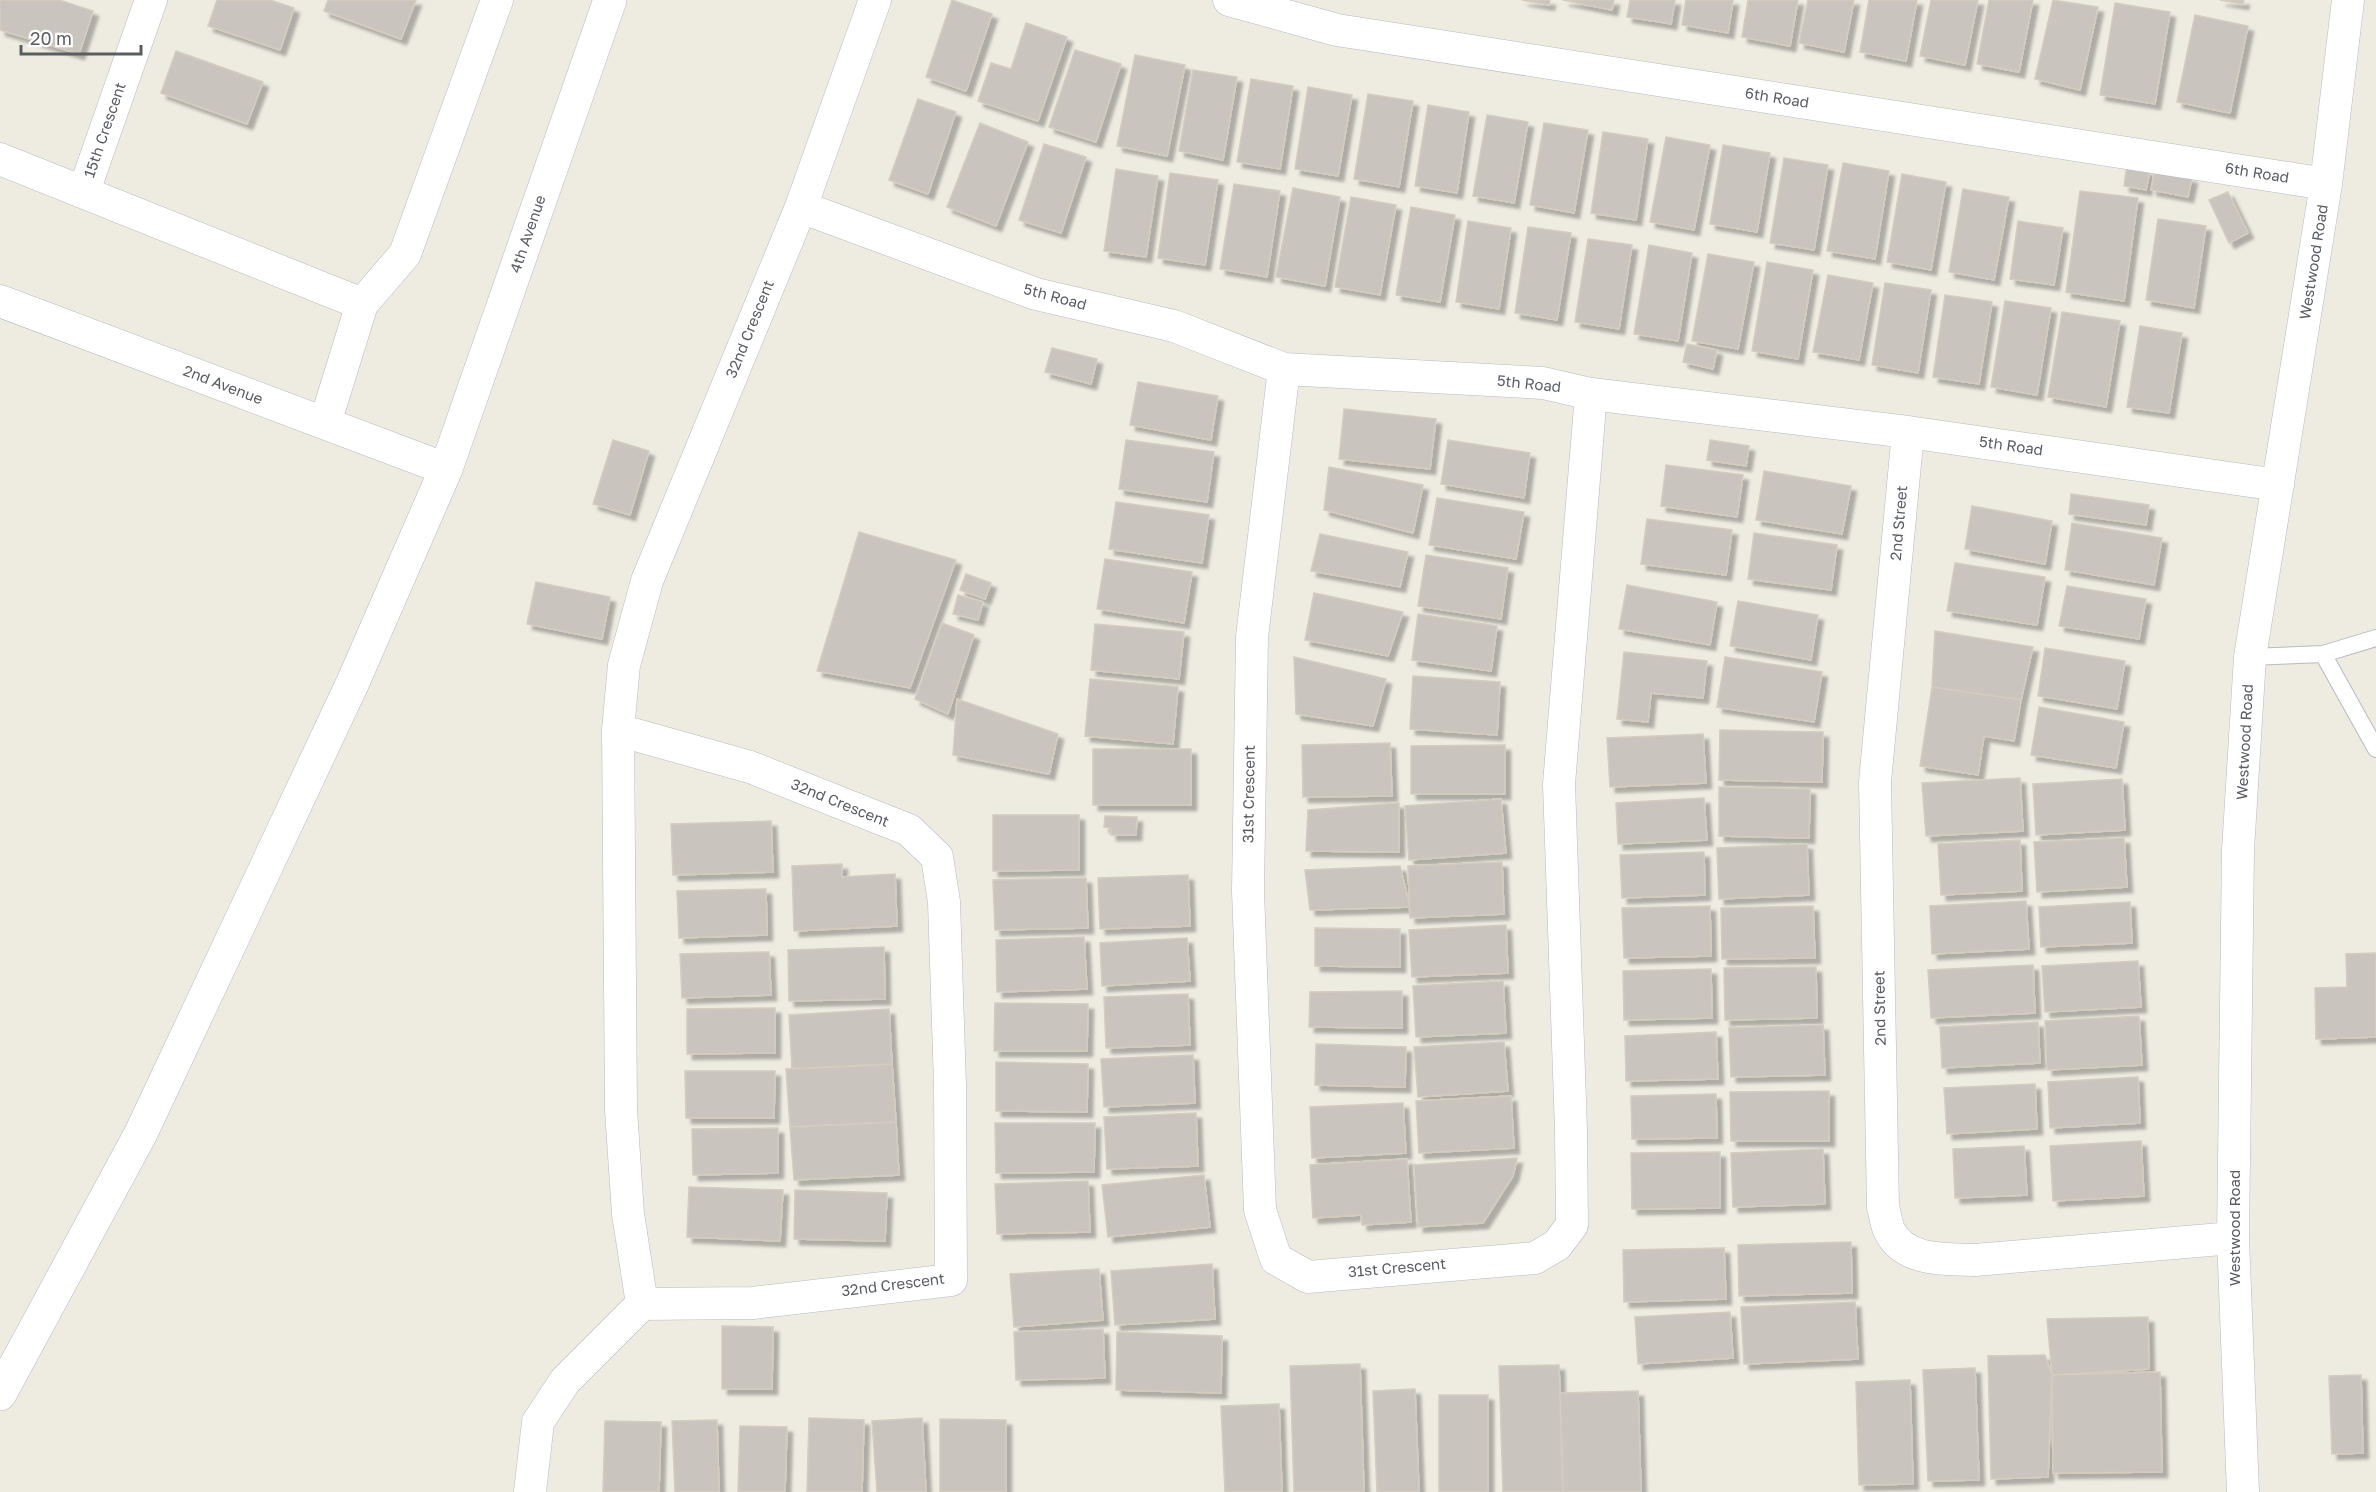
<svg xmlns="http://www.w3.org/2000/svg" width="2376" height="1492" font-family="'Golos Text',sans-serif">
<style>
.building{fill:#c9c5be;stroke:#d3ccbf;stroke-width:1.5;filter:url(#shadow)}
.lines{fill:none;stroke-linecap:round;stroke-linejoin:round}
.service-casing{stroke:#b7babf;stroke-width:18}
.minor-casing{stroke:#b7babf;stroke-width:33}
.tertiary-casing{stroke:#b7babf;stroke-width:34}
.service{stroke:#fff;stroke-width:16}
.minor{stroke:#fff;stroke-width:32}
.tertiary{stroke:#fff;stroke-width:33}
.labels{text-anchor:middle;stroke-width:6;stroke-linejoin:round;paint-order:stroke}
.street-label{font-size:15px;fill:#5a5e63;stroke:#fff}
</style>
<defs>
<filter id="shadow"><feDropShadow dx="5.5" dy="5.5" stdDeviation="1.5" flood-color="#0004"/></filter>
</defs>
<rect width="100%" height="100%" fill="#eeebe1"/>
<path class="building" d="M 0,0 L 59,0 L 93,11 L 79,54 L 0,30 Z
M 217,0 L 270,0 L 294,8 L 280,50 L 208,26 Z
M 328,0 L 416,0 L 401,39 L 324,11 Z
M 952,0 L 992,14 L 966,91 L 926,77 Z
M 1522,0 L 1550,0 L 1549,5 Z
M 1563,0 L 1614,0 L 1612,10 Z
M 1630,0 L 1675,0 L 1671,24 L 1627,17 Z
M 1686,0 L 1733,0 L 1728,33 L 1682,25 Z
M 1748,0 L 1798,0 L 1790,46 L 1742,37 Z
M 1808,0 L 1854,0 L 1844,52 L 1799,43 Z
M 1869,0 L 1917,0 L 1906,61 L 1860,52 Z
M 1931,0 L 1978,0 L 1965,65 L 1920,56 Z
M 1989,0 L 2033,0 L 2019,72 L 1977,64 Z
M 2053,0 L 2098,7 L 2080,90 L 2035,79 Z
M 2220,0 L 2244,0 L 2243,4 Z
M 2115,3 L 2170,12 L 2155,104 L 2100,95 Z
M 2195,15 L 2248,26 L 2230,113 L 2177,102 Z
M 1026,23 L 1067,37 L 1038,121 L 978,101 L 991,63 L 1011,69 Z
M 1075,50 L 1121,64 L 1096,142 L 1049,127 Z
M 176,51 L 263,82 L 247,124 L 161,93 Z
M 1135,55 L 1185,65 L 1167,156 L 1117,146 Z
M 1193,70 L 1237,77 L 1223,160 L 1179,151 Z
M 1251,79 L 1293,86 L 1280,169 L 1237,162 Z
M 1308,87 L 1352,95 L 1338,176 L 1295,169 Z
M 1368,94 L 1413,101 L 1399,187 L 1354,179 Z
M 918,99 L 956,112 L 928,194 L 889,180 Z
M 1428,105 L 1469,112 L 1457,193 L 1415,186 Z
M 1487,115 L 1528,122 L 1514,203 L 1473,196 Z
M 980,123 L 1028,142 L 996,226 L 947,207 Z
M 1544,123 L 1588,130 L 1574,213 L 1530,205 Z
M 1603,132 L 1648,139 L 1636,220 L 1591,213 Z
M 1666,137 L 1710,145 L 1694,230 L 1650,222 Z
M 1044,144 L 1086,157 L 1061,233 L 1019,220 Z
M 1723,145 L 1770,153 L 1757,232 L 1710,224 Z
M 1784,158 L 1828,165 L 1814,250 L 1770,243 Z
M 1843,163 L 1889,171 L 1875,259 L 1827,251 Z
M 2127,166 L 2150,171 L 2146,190 L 2124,186 Z
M 1116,169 L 1158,176 L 1146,257 L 1104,251 Z
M 2155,170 L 2192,178 L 2188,197 L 2151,190 Z
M 1170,173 L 1218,180 L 1205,265 L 1158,258 Z
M 1902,174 L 1946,182 L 1931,270 L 1887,262 Z
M 1234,184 L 1280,191 L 1267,277 L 1220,269 Z
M 1293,188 L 1340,197 L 1325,286 L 1276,277 Z
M 1963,189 L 2009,197 L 1994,280 L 1949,272 Z
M 2080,191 L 2138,198 L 2124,301 L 2066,292 Z
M 2228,192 L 2248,233 L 2229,243 L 2209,200 Z
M 1351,197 L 1396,205 L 1380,295 L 1335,287 Z
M 1411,207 L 1455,215 L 1440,302 L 1396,295 Z
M 2158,219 L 2206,226 L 2194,308 L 2146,300 Z
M 1468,221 L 1511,228 L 1499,309 L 1456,302 Z
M 2018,221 L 2063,228 L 2054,285 L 2010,279 Z
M 1528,227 L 1571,233 L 1557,320 L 1515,313 Z
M 1588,239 L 1632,245 L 1619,329 L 1575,322 Z
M 1649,245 L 1692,253 L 1678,341 L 1634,334 Z
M 1708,254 L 1754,262 L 1738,349 L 1692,341 Z
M 1767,262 L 1813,270 L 1798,359 L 1752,351 Z
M 1828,275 L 1873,283 L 1859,360 L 1813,352 Z
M 1885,283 L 1931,290 L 1918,373 L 1872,365 Z
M 1945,295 L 1992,302 L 1979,384 L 1933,377 Z
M 2005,301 L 2051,308 L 2037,395 L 1991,387 Z
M 2062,312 L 2120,321 L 2106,407 L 2048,397 Z
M 2140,326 L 2182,333 L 2169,413 L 2127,407 Z
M 1687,344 L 1717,350 L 1713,369 L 1683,362 Z
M 1052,348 L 1097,359 L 1091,384 L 1045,372 Z
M 1138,382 L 1218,396 L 1211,440 L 1130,425 Z
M 1344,409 L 1436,419 L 1430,469 L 1339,459 Z
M 613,440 L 649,451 L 630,515 L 593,504 Z
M 1126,440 L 1214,452 L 1207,502 L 1119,489 Z
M 1448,440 L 1530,453 L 1524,498 L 1441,484 Z
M 1710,440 L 1749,446 L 1746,466 L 1707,460 Z
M 1666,465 L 1743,475 L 1737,517 L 1661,506 Z
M 1329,467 L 1423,485 L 1413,533 L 1324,510 Z
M 1764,471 L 1851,486 L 1842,534 L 1756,520 Z
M 2071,494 L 2149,505 L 2146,525 L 2069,514 Z
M 1437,498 L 1524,512 L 1516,559 L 1429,545 Z
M 1116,502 L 1209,515 L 1202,563 L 1109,549 Z
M 1972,506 L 2052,521 L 2045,564 L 1965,549 Z
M 1647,519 L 1732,530 L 1726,575 L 1641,564 Z
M 2072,523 L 2162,538 L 2154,585 L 2065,570 Z
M 859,532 L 956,560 L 910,688 L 817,671 Z
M 1754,533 L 1837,545 L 1831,590 L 1748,579 Z
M 1320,534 L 1408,552 L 1400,587 L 1311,571 Z
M 1426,555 L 1508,568 L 1501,619 L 1418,606 Z
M 1105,559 L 1192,572 L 1184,623 L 1097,609 Z
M 1955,563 L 2045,577 L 2037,625 L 1947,611 Z
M 966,574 L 991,583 L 985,599 L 960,590 Z
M 536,582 L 610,597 L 602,639 L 527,624 Z
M 1627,585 L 1717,602 L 1710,645 L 1619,629 Z
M 2067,586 L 2146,599 L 2139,639 L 2059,626 Z
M 1314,593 L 1403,612 L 1388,656 L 1305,640 Z
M 958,595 L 983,602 L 978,620 L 953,614 Z
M 1738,601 L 1818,615 L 1811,660 L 1730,646 Z
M 1418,614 L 1497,626 L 1491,671 L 1412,660 Z
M 942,623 L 974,635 L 948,714 L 915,699 Z
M 1095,624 L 1184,632 L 1179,679 L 1091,670 Z
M 1935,631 L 2033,647 L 2021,700 L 1932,687 Z
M 2045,648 L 2125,661 L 2117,709 L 2038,696 Z
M 1624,652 L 1707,661 L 1703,698 L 1651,693 L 1648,722 L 1617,719 Z
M 1294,657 L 1386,679 L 1373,726 L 1296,714 Z
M 1725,657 L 1822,672 L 1814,722 L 1717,707 Z
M 1413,676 L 1500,682 L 1497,735 L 1410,729 Z
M 1090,679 L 1178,687 L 1173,744 L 1085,736 Z
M 1932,687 L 2021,700 L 2014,741 L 1984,736 L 1978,775 L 1920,766 Z
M 957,699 L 1058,734 L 1049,774 L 953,755 Z
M 2039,707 L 2124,722 L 2116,768 L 2031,755 Z
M 1720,730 L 1823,732 L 1822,782 L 1719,780 Z
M 1703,734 L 1706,783 L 1610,787 L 1607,738 Z
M 1390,743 L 1392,796 L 1303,797 L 1302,745 Z
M 1505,745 L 1505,794 L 1411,794 L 1411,746 Z
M 1093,749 L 1191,749 L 1191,805 L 1093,805 Z
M 2020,778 L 2023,831 L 1926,836 L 1922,783 Z
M 2122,779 L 2125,830 L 2036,835 L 2033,784 Z
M 1719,787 L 1810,789 L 1809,838 L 1719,836 Z
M 1704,798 L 1707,840 L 1618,844 L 1616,803 Z
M 1501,799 L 1506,853 L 1409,860 L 1405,806 Z
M 1399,803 L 1399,852 L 1306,851 L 1308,810 Z
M 993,815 L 1079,815 L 1079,870 L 993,871 Z
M 1105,816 L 1137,817 L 1136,835 L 1111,835 L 1111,828 L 1104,827 Z
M 771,821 L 773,872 L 673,875 L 671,824 Z
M 2124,838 L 2127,887 L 2037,892 L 2034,842 Z
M 2020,840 L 2022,891 L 1941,895 L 1938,844 Z
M 1807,844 L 1809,895 L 1719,899 L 1717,848 Z
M 1704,852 L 1705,895 L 1622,898 L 1620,855 Z
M 1502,862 L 1504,914 L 1410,918 L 1408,866 Z
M 842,864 L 842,877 L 895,874 L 897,926 L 794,931 L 792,866 Z
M 1400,866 L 1410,907 L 1310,910 L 1305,870 Z
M 1188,875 L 1190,926 L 1100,929 L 1098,878 Z
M 1086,878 L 1088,928 L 995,930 L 993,880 Z
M 766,889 L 767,935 L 679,938 L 677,891 Z
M 2026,901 L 2029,949 L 1932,954 L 1930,906 Z
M 2130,902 L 2132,943 L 2041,947 L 2039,907 Z
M 1710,906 L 1711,956 L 1624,958 L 1622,908 Z
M 1813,906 L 1815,958 L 1722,959 L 1721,908 Z
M 1506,925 L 1508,973 L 1412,977 L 1409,930 Z
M 1315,928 L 1400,929 L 1400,967 L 1315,966 Z
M 1084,937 L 1087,989 L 997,992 L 996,940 Z
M 1187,938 L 1190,981 L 1102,986 L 1100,943 Z
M 884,947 L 885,999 L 789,1001 L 788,950 Z
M 769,952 L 771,995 L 682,998 L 680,954 Z
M 2376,953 L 2376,1037 L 2316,1039 L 2315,988 L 2347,987 L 2346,954 Z
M 2138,961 L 2141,1007 L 2045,1012 L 2042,966 Z
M 2033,965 L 2035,1013 L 1931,1018 L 1928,970 Z
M 1816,967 L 1817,1018 L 1725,1020 L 1724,968 Z
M 1711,969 L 1712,1018 L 1624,1020 L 1623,971 Z
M 1503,981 L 1506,1033 L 1416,1037 L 1413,986 Z
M 1402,991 L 1402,1028 L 1309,1027 L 1310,992 Z
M 1188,994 L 1190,1045 L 1106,1048 L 1104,997 Z
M 995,1003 L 1088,1004 L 1087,1051 L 994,1051 Z
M 775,1008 L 775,1053 L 687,1054 L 687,1009 Z
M 889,1009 L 892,1064 L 792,1069 L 789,1015 Z
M 2139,1016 L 2142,1065 L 2047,1070 L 2045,1021 Z
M 2038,1022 L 2040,1063 L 1942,1068 L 1940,1027 Z
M 1823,1025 L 1825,1075 L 1731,1077 L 1729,1028 Z
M 1716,1032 L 1718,1079 L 1626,1081 L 1625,1036 Z
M 1504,1042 L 1508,1091 L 1418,1097 L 1414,1047 Z
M 1316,1044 L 1406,1047 L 1405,1087 L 1315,1085 Z
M 1193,1055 L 1195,1103 L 1104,1107 L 1101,1059 Z
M 996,1062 L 1088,1064 L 1087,1112 L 996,1111 Z
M 892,1064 L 896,1122 L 790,1127 L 786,1069 Z
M 685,1071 L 775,1071 L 774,1118 L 686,1118 Z
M 2138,1077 L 2140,1123 L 2050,1128 L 2048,1082 Z
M 2035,1084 L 2037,1129 L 1947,1134 L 1944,1088 Z
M 1829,1091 L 1829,1141 L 1731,1141 L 1730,1092 Z
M 1716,1094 L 1717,1138 L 1632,1139 L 1631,1096 Z
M 1511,1096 L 1514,1148 L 1419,1153 L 1416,1101 Z
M 1403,1103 L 1406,1153 L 1312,1158 L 1310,1107 Z
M 1196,1113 L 1198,1166 L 1107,1169 L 1104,1117 Z
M 896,1122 L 899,1175 L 794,1180 L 790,1127 Z
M 995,1123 L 1095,1123 L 1094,1172 L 996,1173 Z
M 778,1128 L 778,1173 L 693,1175 L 692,1129 Z
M 2141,1141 L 2144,1196 L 2053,1201 L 2050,1146 Z
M 2024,1146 L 2027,1195 L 1955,1198 L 1953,1149 Z
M 1823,1149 L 1825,1204 L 1733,1207 L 1731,1153 Z
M 1720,1152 L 1720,1208 L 1632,1209 L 1631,1153 Z
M 1517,1158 L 1513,1176 L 1483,1223 L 1418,1227 L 1414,1165 Z
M 1407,1159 L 1411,1222 L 1362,1225 L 1361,1215 L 1313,1218 L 1310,1165 Z
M 1204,1175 L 1210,1227 L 1108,1237 L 1102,1185 Z
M 1088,1181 L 1090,1232 L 997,1234 L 995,1184 Z
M 689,1187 L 783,1190 L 780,1241 L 687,1237 Z
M 795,1190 L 887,1193 L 885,1241 L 794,1239 Z
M 1851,1242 L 1852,1293 L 1739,1296 L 1738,1245 Z
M 1724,1248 L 1726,1299 L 1624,1302 L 1623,1250 Z
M 1212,1264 L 1215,1319 L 1115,1325 L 1111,1271 Z
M 1099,1269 L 1103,1320 L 1014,1327 L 1010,1274 Z
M 1855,1302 L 1858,1359 L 1744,1364 L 1741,1307 Z
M 1730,1312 L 1733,1358 L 1638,1364 L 1635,1317 Z
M 2148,1317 L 2149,1369 L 2052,1375 L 2047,1319 Z
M 722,1326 L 773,1327 L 772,1389 L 722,1389 Z
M 1103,1329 L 1105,1378 L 1016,1380 L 1014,1332 Z
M 1117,1332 L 1222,1336 L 1221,1393 L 1116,1390 Z
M 2045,1355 L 2052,1375 L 2048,1477 L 1991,1479 L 1988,1356 Z
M 1360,1364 L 1364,1492 L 1294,1492 L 1290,1366 Z
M 1559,1365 L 1563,1492 L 1503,1492 L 1499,1366 Z
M 1975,1368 L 1979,1480 L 1928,1481 L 1923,1370 Z
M 2160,1372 L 2162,1472 L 2053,1473 L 2052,1375 Z
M 2361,1375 L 2363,1453 L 2332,1454 L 2329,1376 Z
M 1910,1380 L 1913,1484 L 1859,1485 L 1856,1382 Z
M 1415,1389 L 1419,1492 L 1377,1492 L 1373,1391 Z
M 1638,1391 L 1641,1492 L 1563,1492 L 1560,1393 Z
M 1439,1395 L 1488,1395 L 1488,1492 L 1439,1492 Z
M 1279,1404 L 1282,1492 L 1225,1492 L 1221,1406 Z
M 809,1418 L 864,1420 L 862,1492 L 807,1492 Z
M 922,1418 L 926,1492 L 877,1492 L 872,1421 Z
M 940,1419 L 1006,1420 L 1006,1492 L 940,1492 Z
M 717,1420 L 719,1492 L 675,1492 L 672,1421 Z
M 605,1421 L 661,1422 L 659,1492 L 603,1492 Z
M 740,1426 L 787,1427 L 785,1492 L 738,1492 Z"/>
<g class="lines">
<defs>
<path id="service" d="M 2323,654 L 2376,749
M 2250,657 L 2323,654 L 2376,638"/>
<path id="minor" d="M 1229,0 L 1337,30 L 2326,184
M 0,159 L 362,304 L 405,254 L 497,0
M 84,191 L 151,0
M 801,207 L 1036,294 L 1174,326 L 1284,369 L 1543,383 L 1591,394 L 1908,432 L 2278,485
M 0,301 L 446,469
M 1284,369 L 1252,637 L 1248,891 L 1260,1210 L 1276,1259 L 1308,1277 L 1535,1258 L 1557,1245 L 1572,1225 L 1571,1130 L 1559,784 L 1591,394
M 325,423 L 362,304
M 1908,432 L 1875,782 L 1883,1207 C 1885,1214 1886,1223 1889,1230 C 1904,1262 1945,1259 1975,1260 L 2233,1238
M 618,730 L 750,767 L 909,830 L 937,857 L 944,902 L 950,1085 L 951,1280 L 753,1303 L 642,1304 L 628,1214 L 621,1110 L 618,730 L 624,665 L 647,581 L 801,207 L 875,0
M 530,1492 L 538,1422 L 565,1381 L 642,1304
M 2243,1492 L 2233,1238 L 2238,850 L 2250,657 L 2326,184 L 2348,0"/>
<path id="tertiary" d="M 0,1394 L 141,1133 L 353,682 L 446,469 L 610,0"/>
</defs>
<use href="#service" class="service-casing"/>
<use href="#minor" class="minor-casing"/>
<use href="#tertiary" class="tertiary-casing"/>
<use href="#service" class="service"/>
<use href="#minor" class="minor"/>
<use href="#tertiary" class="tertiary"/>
</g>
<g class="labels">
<g class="street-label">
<text transform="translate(1777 98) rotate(9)" y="5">6th Road</text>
<text transform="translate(105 130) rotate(-71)" y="5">15th Crescent</text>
<text transform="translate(2257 173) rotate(9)" y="5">6th Road</text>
<text transform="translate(528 234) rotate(-71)" y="5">4th Avenue</text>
<text transform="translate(2314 262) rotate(-81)" y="5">Westwood Road</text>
<text transform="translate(1055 297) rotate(15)" y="5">5th Road</text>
<text transform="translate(750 329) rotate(-68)" y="5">32nd Crescent</text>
<text transform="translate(1529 384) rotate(6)" y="5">5th Road</text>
<text transform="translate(223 385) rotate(21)" y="5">2nd Avenue</text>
<text transform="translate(2011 446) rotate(8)" y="5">5th Road</text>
<text transform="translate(1899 523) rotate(-85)" y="5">2nd Street</text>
<text transform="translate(2245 742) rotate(-87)" y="5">Westwood Road</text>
<text transform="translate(1249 794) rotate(-89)" y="5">31st Crescent</text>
<text transform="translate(840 803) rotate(22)" y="5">32nd Crescent</text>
<text transform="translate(1880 1008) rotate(-91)" y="5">2nd Street</text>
<text transform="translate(2235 1228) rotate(-90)" y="5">Westwood Road</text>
<text transform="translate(1397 1268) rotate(-5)" y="5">31st Crescent</text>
<text transform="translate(893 1285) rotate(-7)" y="5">32nd Crescent</text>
</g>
</g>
<path d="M21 45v9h120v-9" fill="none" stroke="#5a5e63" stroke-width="3"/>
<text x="30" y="45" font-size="18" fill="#5a5e63" stroke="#ffffff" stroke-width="4.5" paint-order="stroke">20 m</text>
</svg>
